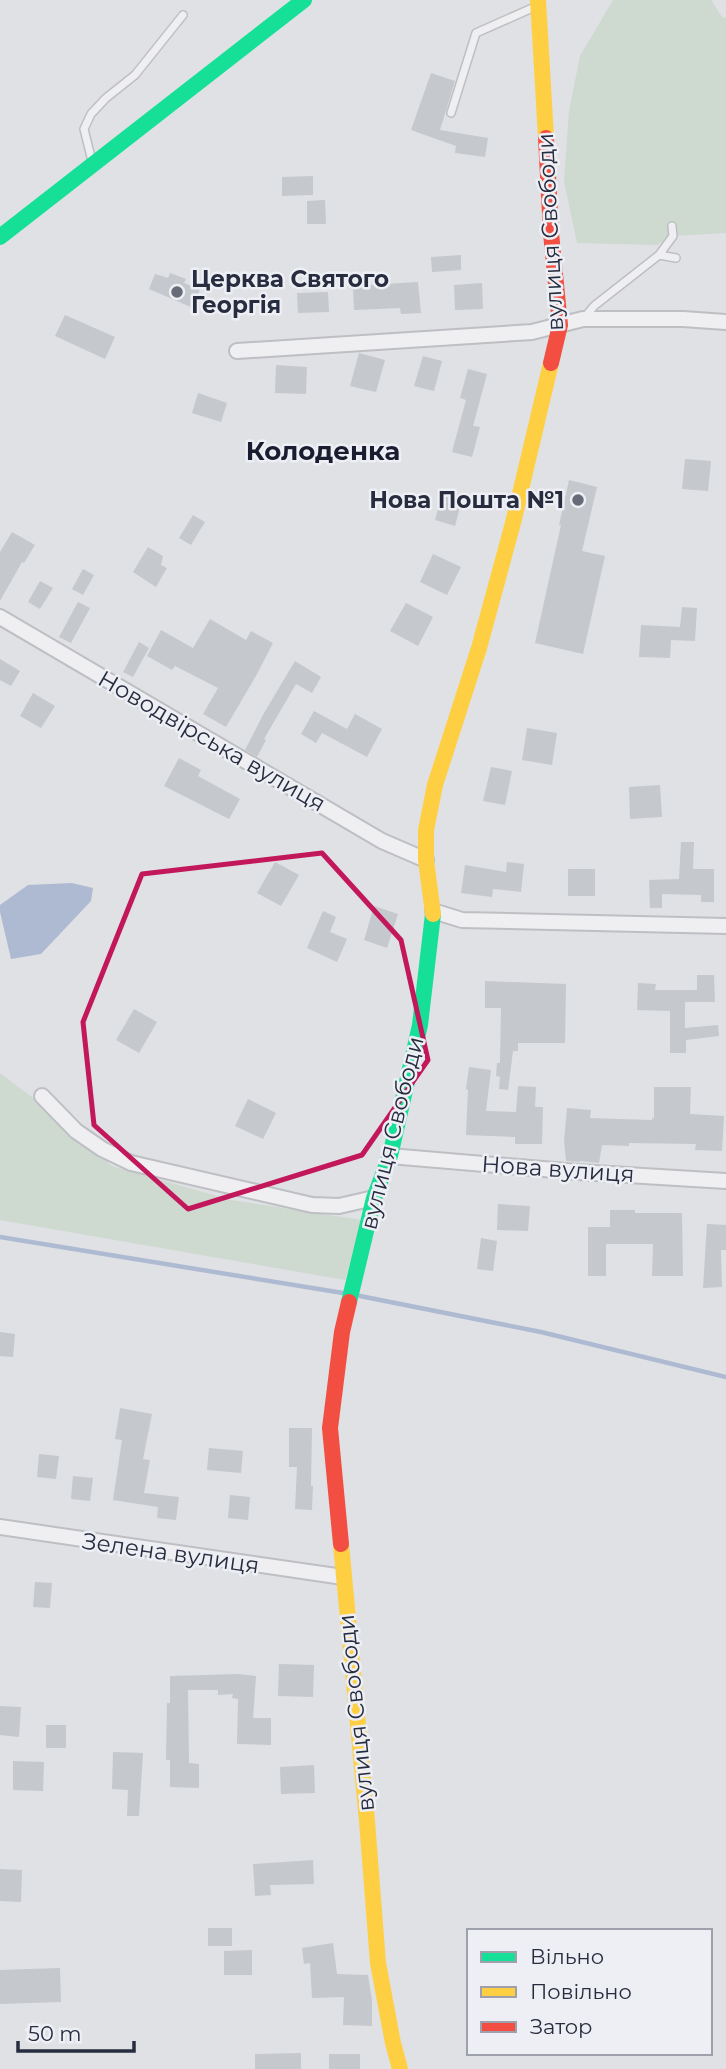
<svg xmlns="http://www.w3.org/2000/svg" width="726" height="2069" font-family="Montserrat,sans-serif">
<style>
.green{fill:#ced9d0}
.water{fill:#adbad1}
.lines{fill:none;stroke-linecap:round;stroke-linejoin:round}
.stream{stroke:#adbad1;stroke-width:4.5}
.building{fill:#c5c8cc}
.lane-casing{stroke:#bebfc3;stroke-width:10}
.street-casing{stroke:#bebfc3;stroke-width:18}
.lane{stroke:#efeff2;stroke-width:7}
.street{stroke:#efeff2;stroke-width:14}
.fast{stroke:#16e098;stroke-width:16}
.slow{stroke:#ffcf43;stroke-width:16}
.jam{stroke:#f24e42;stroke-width:16}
.marked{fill:none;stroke:#c2185b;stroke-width:5;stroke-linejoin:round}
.poi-dot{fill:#676b78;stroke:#edeff5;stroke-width:2.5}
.labels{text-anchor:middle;stroke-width:5;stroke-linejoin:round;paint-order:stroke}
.street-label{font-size:23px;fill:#272c3e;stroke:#edeff5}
.poi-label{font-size:23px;font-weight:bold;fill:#272c3e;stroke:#edeff5;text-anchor:start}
.quarter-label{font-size:26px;font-weight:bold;fill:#191d2f;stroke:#edeff5}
</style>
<rect width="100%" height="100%" fill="#dfe1e5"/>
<path class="green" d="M 613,0 L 711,0 L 722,17 L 726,18 L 726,233 L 673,236 L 657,245 L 577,243 L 564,181 L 569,111 L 580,56 Z
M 0,1073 L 33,1098 L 112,1166 L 231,1200 L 362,1220 L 345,1280 L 0,1220 Z"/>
<path class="water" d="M 72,883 L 93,888 L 91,901 L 41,954 L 11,959 L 0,912 L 0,905 L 28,885 Z"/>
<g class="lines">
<path class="stream" d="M 0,1237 L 343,1293
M 360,1296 L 541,1332 L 726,1377"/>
</g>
<path class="building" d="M 431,73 L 455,81 L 440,130 L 488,138 L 485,157 L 455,153 L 456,146 L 411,130 Z
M 313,176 L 313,195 L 282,196 L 282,177 Z
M 325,200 L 326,224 L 307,224 L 307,201 Z
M 461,255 L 461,270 L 432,272 L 431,257 Z
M 170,273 L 186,279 L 184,283 L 200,289 L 193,308 L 149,289 L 155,274 L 168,278 Z
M 418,282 L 421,313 L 401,314 L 400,308 L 354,310 L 353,286 Z
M 482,283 L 483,309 L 455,310 L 454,285 Z
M 328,292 L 329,312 L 298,313 L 297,293 Z
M 65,315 L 115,337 L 105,359 L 55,336 Z
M 359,353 L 385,360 L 376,392 L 350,386 Z
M 423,356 L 442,361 L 434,391 L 414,386 Z
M 276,365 L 307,367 L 306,394 L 275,393 Z
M 468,369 L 487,374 L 473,426 L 480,427 L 472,457 L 452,452 L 466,400 L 460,398 Z
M 198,393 L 227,403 L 221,422 L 192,413 Z
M 685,459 L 711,461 L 708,491 L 682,489 Z
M 569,480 L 597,487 L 582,551 L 605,556 L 583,654 L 535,643 L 561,525 L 559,525 Z
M 443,491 L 463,496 L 455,526 L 435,520 Z
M 193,515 L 205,522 L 191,545 L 179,538 Z
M 12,532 L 35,545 L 24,563 L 22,562 L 0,601 L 0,552 Z
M 148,547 L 163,556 L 161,565 L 167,568 L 156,587 L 133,572 Z
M 433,554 L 461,567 L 447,595 L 420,582 Z
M 83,569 L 94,575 L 83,595 L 72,589 Z
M 40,581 L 53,588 L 40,609 L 28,602 Z
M 78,602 L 90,608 L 71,643 L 59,637 Z
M 406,603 L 433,617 L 418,646 L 390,631 Z
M 682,607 L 697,608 L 695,641 L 671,640 L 670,658 L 639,657 L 641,625 L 680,627 Z
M 210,619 L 246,640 L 251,631 L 273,643 L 257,674 L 226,727 L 203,714 L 218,688 L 175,666 L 172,670 L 147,656 L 161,630 L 193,648 Z
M 139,642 L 149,648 L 133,677 L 123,672 Z
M 0,659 L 20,671 L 11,686 L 0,680 Z
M 295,661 L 321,677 L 312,693 L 296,684 L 264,739 L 266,740 L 257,757 L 245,750 L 264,713 Z
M 33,693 L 55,706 L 41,728 L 20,716 Z
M 314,711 L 347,729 L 355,714 L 382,729 L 367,757 L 322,733 L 316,743 L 301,734 Z
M 527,728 L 557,733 L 552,765 L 522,760 Z
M 179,758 L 201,770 L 198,776 L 240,799 L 229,819 L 164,786 Z
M 491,767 L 512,771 L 505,805 L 483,801 Z
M 660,785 L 662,817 L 630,819 L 629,787 Z
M 681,842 L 694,842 L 693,869 L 714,869 L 714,902 L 701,902 L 701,895 L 662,894 L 662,908 L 650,908 L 649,880 L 679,879 Z
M 275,862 L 299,875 L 281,906 L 257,893 Z
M 507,862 L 524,864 L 521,892 L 493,889 L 492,897 L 461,893 L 465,865 L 506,872 Z
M 568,869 L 595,869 L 595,896 L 568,896 Z
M 374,906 L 398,914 L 387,948 L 364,940 Z
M 323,911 L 336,917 L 330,932 L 347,939 L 337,962 L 307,948 Z
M 697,975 L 714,975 L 715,1002 L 685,1002 L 685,1028 L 718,1025 L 719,1036 L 686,1040 L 686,1053 L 670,1053 L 670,1011 L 637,1010 L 638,983 L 656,984 L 655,990 L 697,990 Z
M 485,981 L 566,984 L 565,1043 L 518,1043 L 518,1051 L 513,1051 L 508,1090 L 499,1089 L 500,1077 L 496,1076 L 497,1063 L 500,1063 L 501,1008 L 485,1008 Z
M 134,1009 L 157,1022 L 139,1053 L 116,1040 Z
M 469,1067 L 491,1070 L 486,1111 L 516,1112 L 518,1086 L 536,1087 L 535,1107 L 543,1107 L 542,1144 L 515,1144 L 515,1137 L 466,1135 L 468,1090 L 466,1089 Z
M 654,1087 L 691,1087 L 690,1114 L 724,1116 L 722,1151 L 695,1150 L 696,1144 L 629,1143 L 629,1146 L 602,1145 L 599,1163 L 580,1161 L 580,1162 L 566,1161 L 564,1141 L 567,1108 L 591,1110 L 590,1118 L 652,1120 L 652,1118 L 654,1118 Z
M 248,1099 L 276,1113 L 263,1139 L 235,1126 Z
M 498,1204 L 530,1206 L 528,1231 L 497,1230 Z
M 610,1210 L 635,1210 L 635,1213 L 682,1213 L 683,1276 L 652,1276 L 653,1244 L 606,1244 L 606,1276 L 588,1276 L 588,1227 L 610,1227 Z
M 707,1224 L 726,1225 L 726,1250 L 721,1250 L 722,1287 L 703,1288 Z
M 481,1238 L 497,1241 L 493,1271 L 477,1269 Z
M 0,1332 L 15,1334 L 13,1357 L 0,1356 Z
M 120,1408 L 152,1414 L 143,1459 L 150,1460 L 144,1493 L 179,1497 L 176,1520 L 157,1518 L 158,1507 L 113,1500 L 122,1440 L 115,1439 Z
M 289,1428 L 312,1428 L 311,1486 L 313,1486 L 312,1510 L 295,1509 L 297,1467 L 289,1467 Z
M 209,1448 L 243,1451 L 241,1473 L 207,1470 Z
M 39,1454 L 59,1456 L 56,1479 L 37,1477 Z
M 73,1476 L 93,1478 L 90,1501 L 71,1499 Z
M 230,1495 L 250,1497 L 248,1520 L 228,1518 Z
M 35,1582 L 52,1583 L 50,1608 L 33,1607 Z
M 279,1664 L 314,1665 L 313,1697 L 278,1696 Z
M 238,1674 L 256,1676 L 253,1718 L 271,1718 L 271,1745 L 237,1744 L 238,1699 L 232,1698 L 233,1694 L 218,1695 L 218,1690 L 188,1690 L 189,1763 L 199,1764 L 199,1788 L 170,1787 L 170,1760 L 166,1760 L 167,1703 L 170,1703 L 170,1676 Z
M 0,1706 L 21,1707 L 19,1737 L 0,1735 Z
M 46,1725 L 66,1725 L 66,1748 L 46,1748 Z
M 113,1752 L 143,1753 L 139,1816 L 127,1816 L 128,1790 L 112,1789 Z
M 13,1761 L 44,1762 L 43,1791 L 13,1790 Z
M 314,1765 L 315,1793 L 281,1794 L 280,1767 Z
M 313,1860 L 314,1884 L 270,1885 L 271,1895 L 255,1896 L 253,1864 Z
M 0,1869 L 22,1870 L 21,1902 L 0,1901 Z
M 208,1928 L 232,1928 L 232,1946 L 208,1946 Z
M 333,1943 L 337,1974 L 368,1975 L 372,2000 L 372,2026 L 343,2025 L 344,1997 L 312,1998 L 310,1963 L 304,1964 L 302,1948 Z
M 252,1950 L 252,1975 L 224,1975 L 224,1951 Z
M 60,1968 L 61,2002 L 0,2004 L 0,1970 Z
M 301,2053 L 301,2069 L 255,2069 L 255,2054 Z
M 329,2054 L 360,2054 L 360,2069 L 329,2069 Z"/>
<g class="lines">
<defs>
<path id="lane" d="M 451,113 L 476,33 L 537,6
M 92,161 L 84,129 L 91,114 L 106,98 L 135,75 L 183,15
M 659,255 L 676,258
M 584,318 L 594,306 L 659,255 L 673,236 L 672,226"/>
<path id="street" d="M 237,351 L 532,332 L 583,319 L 683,319 L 726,322
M 0,617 L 382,841 L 426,860
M 433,911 L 462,920 L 726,926
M 42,1096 L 76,1131 L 102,1149 L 131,1163 L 312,1205 L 339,1206 L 374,1198
M 390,1156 L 578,1172 L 726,1181
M 0,1527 L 343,1577"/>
</defs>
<use href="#lane" class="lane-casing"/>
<use href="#street" class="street-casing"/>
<use href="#lane" class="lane"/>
<use href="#street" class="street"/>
<path class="fast" d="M 0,237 L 304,0
M 349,1302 L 374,1198 L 390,1156 L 420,1025 L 433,914"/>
<path class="slow" d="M 538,0 L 546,138
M 433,914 L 426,860 L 426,830 L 435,785 L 479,648 L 513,523 L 551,363
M 341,1544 L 367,1821 L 378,1963 L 393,2043 L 400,2069"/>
<path class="jam" d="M 546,138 L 551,233 L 560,325 L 551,363
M 341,1544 L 330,1428 L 342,1332 L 349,1302"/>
</g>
<path class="marked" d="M 322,853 L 401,940 L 428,1060 L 362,1155 L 188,1209 L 94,1125 L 83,1022 L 142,874 Z"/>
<g class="poi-dot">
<circle cx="177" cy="292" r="7"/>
<circle cx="578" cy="500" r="7"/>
</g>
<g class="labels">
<g class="street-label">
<text transform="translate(550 232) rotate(-93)" y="8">вулиця Свободи</text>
<text transform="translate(212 741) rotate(30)" y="8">Новодвірська вулиця</text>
<text transform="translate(392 1133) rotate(-76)" y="8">вулиця Свободи</text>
<text transform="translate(558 1169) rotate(4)" y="8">Нова вулиця</text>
<text transform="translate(171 1553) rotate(8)" y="8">Зелена вулиця</text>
<text transform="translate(356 1713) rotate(-96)" y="8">вулиця Свободи</text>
</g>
<g class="poi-label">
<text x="191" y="287">Церква Святого<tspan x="191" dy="26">Георгія</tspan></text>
<text x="564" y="508" text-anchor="end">Нова Пошта №1</text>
</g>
<g class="quarter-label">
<text x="323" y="460">Колоденка</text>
</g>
</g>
<rect x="467" y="1929" width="245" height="126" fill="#edeff5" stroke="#9ea1ac" stroke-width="2"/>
<rect x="481" y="1952" width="35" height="10" fill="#16e098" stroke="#9ea1ac" stroke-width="2"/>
<text x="530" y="1964" font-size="21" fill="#272c3e">Вільно</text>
<rect x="481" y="1987" width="35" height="10" fill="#ffcf43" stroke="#9ea1ac" stroke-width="2"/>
<text x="530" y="1999" font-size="21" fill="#272c3e">Повільно</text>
<rect x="481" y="2022" width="35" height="10" fill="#f24e42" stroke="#9ea1ac" stroke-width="2"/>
<text x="530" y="2034" font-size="21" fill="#272c3e">Затор</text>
<path d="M18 2041v10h116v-10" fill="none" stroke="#272c3e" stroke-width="3.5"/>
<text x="28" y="2041" font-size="21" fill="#272c3e" stroke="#edeff5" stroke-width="5" paint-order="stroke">50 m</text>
</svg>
